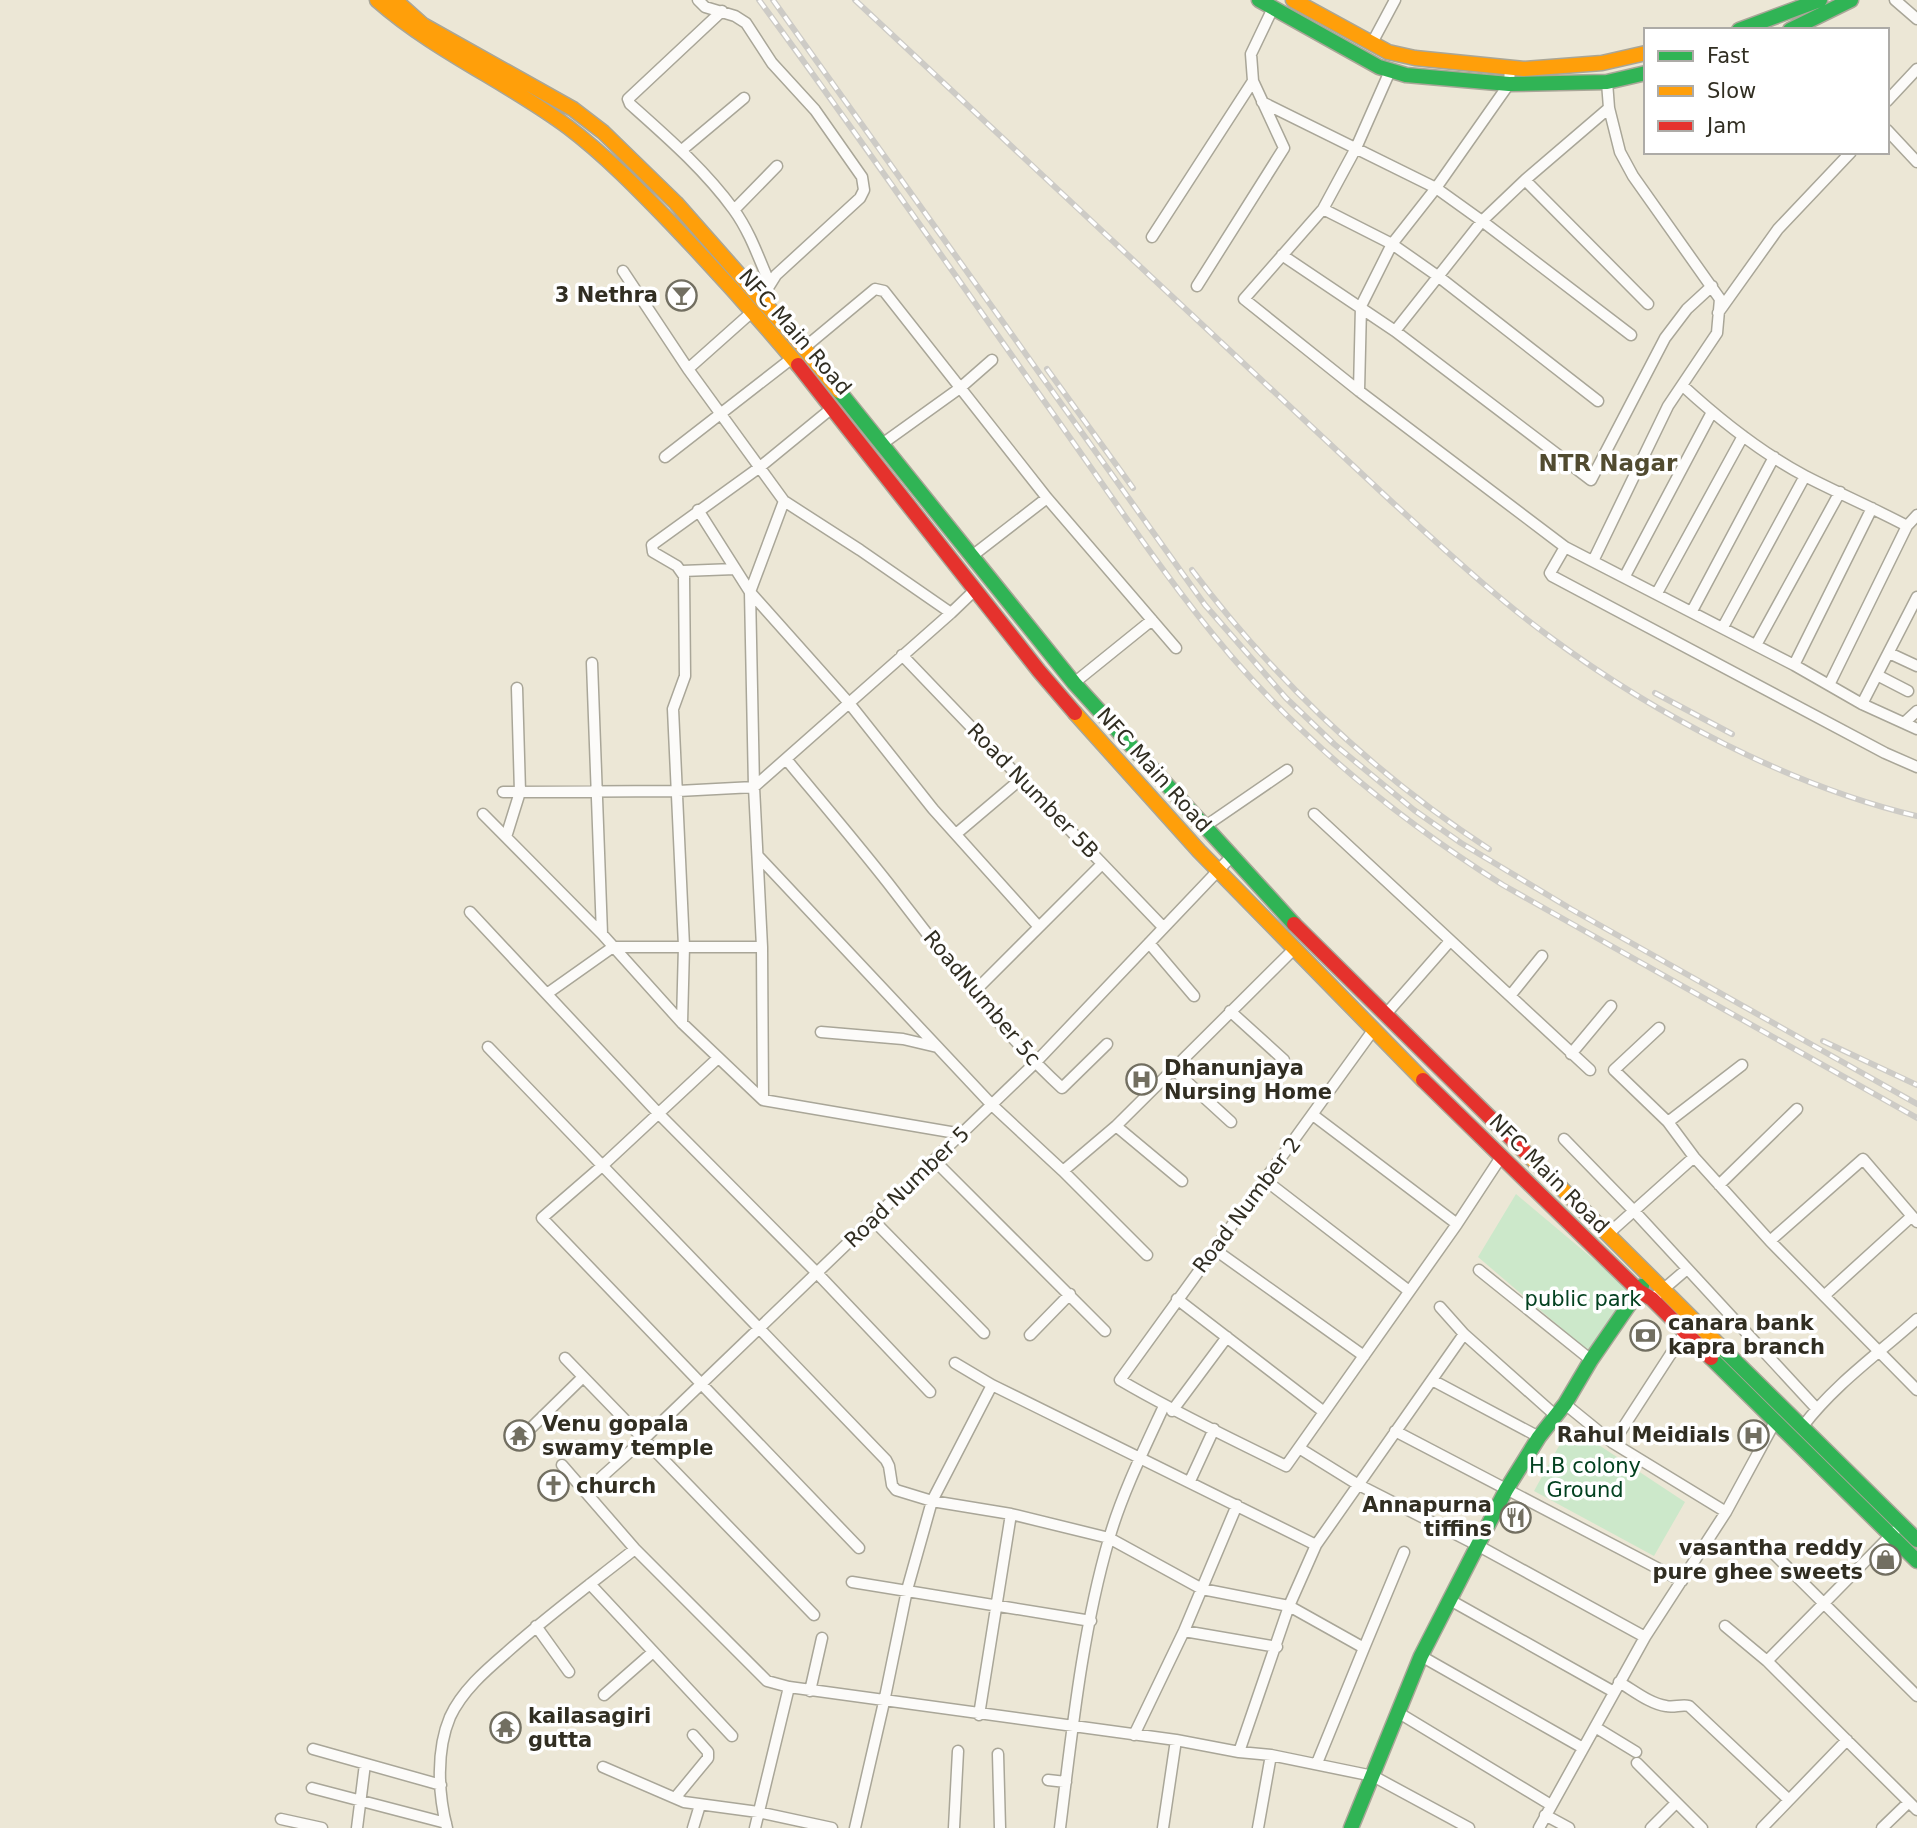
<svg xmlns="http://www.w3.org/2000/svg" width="1917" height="1828" font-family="'DejaVu Sans',sans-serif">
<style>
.green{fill:#cce8ca}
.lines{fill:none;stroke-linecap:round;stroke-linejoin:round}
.street-casing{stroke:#a9a698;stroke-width:13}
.fast-casing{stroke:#a9a698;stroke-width:17}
.slow-casing{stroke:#a9a698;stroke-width:17}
.jam-casing{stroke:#a9a698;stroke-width:17}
.street{stroke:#fcfbf9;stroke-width:10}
.fast{stroke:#30b455;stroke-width:14}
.slow{stroke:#ff9f0a;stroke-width:14}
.jam{stroke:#e5322d;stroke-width:14}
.rail-casing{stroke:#cdcbc6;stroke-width:6}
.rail{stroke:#fff;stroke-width:3.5;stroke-dasharray:10;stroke-linecap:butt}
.labels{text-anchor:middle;stroke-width:7;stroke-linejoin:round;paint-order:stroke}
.poi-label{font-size:21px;font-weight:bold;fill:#312e22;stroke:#fff;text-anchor:start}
.street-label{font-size:21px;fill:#312e22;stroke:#fff}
.park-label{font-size:21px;fill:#034120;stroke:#fff}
.neighbourhood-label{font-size:23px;font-weight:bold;fill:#514b30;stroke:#fff}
</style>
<rect width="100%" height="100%" fill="#ece7d6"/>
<path class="green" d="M 1516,1194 L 1636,1295 L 1594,1356 L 1478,1257 Z
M 1570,1426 L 1685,1502 L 1654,1556 L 1534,1491 Z"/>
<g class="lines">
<defs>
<path id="street" d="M 698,0 L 705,7 L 735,16 L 746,23 L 772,63 L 815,110 L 862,177 L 864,190 L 860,198 L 776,275 L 761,299
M 1895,0 L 1917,19
M 722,11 L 628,99 L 630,104 C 667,137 705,170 734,210 C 750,232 759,259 770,284
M 1372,43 L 1395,0
M 1390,71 L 1356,148 L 1323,209 L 1244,299 L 1359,391 L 1565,547 L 1794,665 L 1862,704 L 1917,729
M 1887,101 L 1917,69
M 1262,102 L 1436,188 L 1482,221 L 1631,335
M 1887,130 L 1917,162
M 682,150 L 744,98
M 1525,180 L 1648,304
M 1323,209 L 1392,244 L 1439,277 L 1598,401
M 734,210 L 777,166
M 1152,237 L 1253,81
M 1282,255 L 1395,331 L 1591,480 L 1665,338 L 1687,309 L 1712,286
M 623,271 L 688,369 L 784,501 L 860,550 L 951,613
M 1197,286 L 1284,148 L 1253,81 L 1251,54 L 1273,8
M 1718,313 L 1778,229 L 1851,152
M 1395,331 L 1482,221 L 1525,180 L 1609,108
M 804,348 L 875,289 L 884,291 L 1047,498 L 1176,648
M 688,369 L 752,312
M 1683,386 C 1720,420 1760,452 1805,476 C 1838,493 1873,508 1907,526
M 1359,391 L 1361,306 L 1392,244 L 1436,188 L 1509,84 L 1510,67
M 882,444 L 960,388 L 992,360
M 665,457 L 791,359
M 698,510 L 750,592 L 849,703 L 933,809 L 1039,927
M 1565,547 L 1550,573 L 1552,576 L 1885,753 L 1917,767
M 972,556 L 1047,498
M 1594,559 L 1668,406 L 1717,333 L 1720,299 L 1633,176 L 1620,152 L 1609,108 L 1607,82
M 682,571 L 735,569
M 1625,576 L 1712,412
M 1657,593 L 1743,436
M 1692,611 L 1774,457
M 1723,627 L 1805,476
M 1756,645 L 1840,492
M 1889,653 L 1917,666
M 902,655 L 1163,927
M 592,663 L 602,934
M 1794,665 L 1872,508
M 1877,675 L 1908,691
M 1074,683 L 1152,620
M 1829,685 L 1907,526 L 1917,515
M 1862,704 L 1917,597
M 1904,723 L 1917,711
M 786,759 C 820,800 855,841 888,883 C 943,954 996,1027 1062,1088 L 1107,1044
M 503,792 L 678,791 L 754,787 L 951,613 L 976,589
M 483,814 L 602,934 L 682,1023 L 763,1100 L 962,1134
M 1314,814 L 1590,1070
M 1204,827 L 1287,770
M 956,834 L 1021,779
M 506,837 L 520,792 L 517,688
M 758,856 L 992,1105 L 1063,1171 L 1147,1255
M 470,912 L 658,1113 L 817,1273 L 930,1392
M 1149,943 L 1194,996
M 548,993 L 613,947 L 762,947
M 973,993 L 1102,864
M 1510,996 L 1542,956
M 1230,1011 L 1284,1060
M 1386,1014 L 1450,941
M 682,1023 L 684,946 L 673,709 L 685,676 L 684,576 L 677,566 L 653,552 L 652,545 L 760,467 L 832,408
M 1659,1028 L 1614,1070 L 1668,1122 L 1694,1157 L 1770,1241 L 1917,1390
M 1374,1029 L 1120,1380 C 1174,1412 1230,1438 1286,1466 L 1457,1224 L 1501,1157
M 821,1032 L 903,1039 L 937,1047
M 488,1047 L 886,1460 L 889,1466 L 892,1485 L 896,1490 L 932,1501 L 1011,1514 L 1109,1538 L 1202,1589 L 1289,1606 L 1364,1648 L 1317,1763
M 1571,1054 L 1611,1006
M 718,1058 L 602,1166 L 542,1218 L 859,1548
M 1173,1069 L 1231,1122
M 763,1100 L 762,947 L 754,787 L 750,592 L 784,501
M 1313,1115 L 1457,1224
M 1668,1122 L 1742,1065
M 1116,1126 L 1182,1181
M 1564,1139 L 1635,1212 L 1816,1408
M 935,1161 L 1105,1331
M 1063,1171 L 1116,1126 L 1293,950
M 1265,1180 L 1409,1291
M 1719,1185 L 1797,1109
M 873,1220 L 984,1333
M 1608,1234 L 1694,1157
M 1770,1241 L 1863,1159 L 1917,1222
M 1214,1249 L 1364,1356
M 1479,1270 L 1591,1360
M 1825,1295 L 1912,1216
M 1177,1299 L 1324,1412
M 1652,1299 L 1687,1269
M 1440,1307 L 1464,1334 L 1555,1415
M 1030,1335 L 1070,1294
M 565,1358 L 814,1615
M 955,1363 L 992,1385 L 1316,1545
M 1432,1380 L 1539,1437
M 1565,1404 L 1613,1443 L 1726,1512
M 1172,1411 L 1227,1337
M 1803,1426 C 1835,1384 1878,1354 1917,1319
M 532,1427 L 583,1377
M 1395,1431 L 1682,1581
M 1613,1443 L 1685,1332
M 1299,1448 L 1357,1484 L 1477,1545 L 1645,1637
M 562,1465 L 635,1549 L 767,1681 L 789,1687 L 1176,1740 L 1239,1752 L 1271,1755 L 1373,1776 L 1469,1828
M 1190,1481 L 1214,1429
M 586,1491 L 644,1439 L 1035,1063 L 1231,857
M 1767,1547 L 1917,1696
M 852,1582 L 1091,1621
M 590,1584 L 732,1736
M 1450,1600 L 1614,1692
M 536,1626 L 569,1672
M 1725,1626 L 1767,1661 L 1917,1810
M 1184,1631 L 1277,1647
M 1364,1648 L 1404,1552
M 1421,1656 L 1583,1748
M 1767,1661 L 1895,1531
M 1619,1682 C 1633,1690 1650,1704 1666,1706 C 1674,1708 1681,1704 1689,1706 L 1789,1800
M 810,1691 L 822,1638
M 604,1695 L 653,1652
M 1399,1713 L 1551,1805
M 979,1715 L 1011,1514
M 1595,1727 L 1636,1752
M 1134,1735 L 1184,1631 L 1237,1505
M 313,1749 L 441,1785
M 1239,1752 L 1289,1606 L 1316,1545 L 1464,1334
M 998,1754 L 1000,1828
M 1637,1763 L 1702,1828
M 603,1767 L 684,1802 L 758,1812 L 832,1828
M 1048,1780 L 1066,1782
M 312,1788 L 446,1823
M 675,1798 L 708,1758 L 708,1752 L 693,1735
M 1545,1815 L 1569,1828
M 281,1819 L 322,1828
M 357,1828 L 365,1764
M 447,1828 C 438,1794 436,1750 450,1717 C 462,1691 485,1671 506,1653 C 547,1616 592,1583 635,1549
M 693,1828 L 700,1805
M 755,1828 L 789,1687
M 855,1828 L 884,1702 L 907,1590 L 932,1501 L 992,1385
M 954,1828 L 958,1751
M 1060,1828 C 1072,1732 1082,1632 1109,1539 C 1121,1496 1145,1447 1164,1406
M 1163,1828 L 1176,1740
M 1258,1828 L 1271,1755
M 1539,1828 L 1645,1637 L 1726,1512 L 1776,1420
M 1651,1828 L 1676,1803
M 1762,1828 L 1847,1740
M 1882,1828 L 1909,1802"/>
<path id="fast" d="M 1259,0 L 1379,67 L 1406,75 L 1509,84 L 1607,82 L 1646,73
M 1739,30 L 1820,0
M 1790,30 L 1851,0
M 839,391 L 1074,683 L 1294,924
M 1722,1348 L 1917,1540
M 1711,1358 L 1917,1561
M 1351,1828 L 1421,1656 L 1506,1490 L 1539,1437 L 1565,1404 L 1591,1360 L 1642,1286"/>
<path id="slow" d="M 377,0 C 435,51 506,81 568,127 C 605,155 638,189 670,222 C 714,268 757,316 798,365
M 395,0 L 423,25 L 573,109 L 603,132 L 676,203 L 804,348 L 839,391
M 1293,0 L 1388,52 L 1415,58 L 1524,69 L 1602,63 L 1646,53
M 1075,713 L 1199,851 L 1423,1080
M 1524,1151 L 1722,1348"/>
<path id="jam" d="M 798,365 L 1039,671 L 1075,713
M 1294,924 L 1524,1151
M 1423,1080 L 1639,1291 L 1652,1299 L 1711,1358"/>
</defs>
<use href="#street" class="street-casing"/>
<use href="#fast" class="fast-casing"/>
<use href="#slow" class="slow-casing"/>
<use href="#jam" class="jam-casing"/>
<use href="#street" class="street"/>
<use href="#fast" class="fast"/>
<use href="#slow" class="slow"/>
<use href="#jam" class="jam"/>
<defs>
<path id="rail" d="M 759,0 C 856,132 949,267 1044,401 C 1105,486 1163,576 1231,656 C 1310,747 1401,821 1503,885 L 1917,1118
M 773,0 L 1205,605 L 1286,698 L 1334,744 L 1414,810 L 1461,843 L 1571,909 L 1917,1104
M 855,0 L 1392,502 C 1443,548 1494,596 1550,637 C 1654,714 1790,786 1917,816
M 1047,369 L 1133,488
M 1192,570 C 1275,680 1374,774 1489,849
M 1655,693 L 1732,734
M 1823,1041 L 1917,1085"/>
</defs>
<use href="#rail" class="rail-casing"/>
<use href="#rail" class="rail"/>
</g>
<defs>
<symbol id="bar-ring" viewBox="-11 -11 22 22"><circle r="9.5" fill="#fff" stroke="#726f61" stroke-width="1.5"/><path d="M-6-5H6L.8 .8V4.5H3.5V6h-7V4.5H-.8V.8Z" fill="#726f61"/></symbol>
<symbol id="hospital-ring" viewBox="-11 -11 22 22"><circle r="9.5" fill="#fff" stroke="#726f61" stroke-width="1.5"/><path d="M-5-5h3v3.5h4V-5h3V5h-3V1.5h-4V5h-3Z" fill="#726f61"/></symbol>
<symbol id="bank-ring" viewBox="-11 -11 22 22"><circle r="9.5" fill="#fff" stroke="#726f61" stroke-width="1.5"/><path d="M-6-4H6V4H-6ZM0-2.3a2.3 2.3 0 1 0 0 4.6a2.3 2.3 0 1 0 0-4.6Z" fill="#726f61"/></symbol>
<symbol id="temple-ring" viewBox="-11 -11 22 22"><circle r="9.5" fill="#fff" stroke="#726f61" stroke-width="1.5"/><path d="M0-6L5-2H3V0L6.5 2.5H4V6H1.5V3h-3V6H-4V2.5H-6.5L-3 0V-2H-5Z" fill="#726f61"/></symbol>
<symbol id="church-ring" viewBox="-11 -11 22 22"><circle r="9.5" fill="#fff" stroke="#726f61" stroke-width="1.5"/><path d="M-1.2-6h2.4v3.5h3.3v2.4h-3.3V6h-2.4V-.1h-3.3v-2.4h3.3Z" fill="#726f61"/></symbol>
<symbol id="restaurant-ring" viewBox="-11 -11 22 22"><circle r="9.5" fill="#fff" stroke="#726f61" stroke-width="1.5"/><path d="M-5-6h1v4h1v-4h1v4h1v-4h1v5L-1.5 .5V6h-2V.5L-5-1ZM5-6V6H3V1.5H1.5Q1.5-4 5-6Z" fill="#726f61"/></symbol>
<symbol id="shop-ring" viewBox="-11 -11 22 22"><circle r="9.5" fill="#fff" stroke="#726f61" stroke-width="1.5"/><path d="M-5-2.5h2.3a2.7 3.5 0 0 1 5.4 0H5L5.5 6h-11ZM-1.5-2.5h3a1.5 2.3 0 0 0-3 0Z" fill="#726f61"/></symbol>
</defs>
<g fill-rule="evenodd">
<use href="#bar-ring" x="664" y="278" width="35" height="35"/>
<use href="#hospital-ring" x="1124" y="1062" width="35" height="35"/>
<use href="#bank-ring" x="1628" y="1318" width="35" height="35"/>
<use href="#hospital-ring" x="1736" y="1418" width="35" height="35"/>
<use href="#temple-ring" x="502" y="1418" width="35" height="35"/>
<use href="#church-ring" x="536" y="1468" width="35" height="35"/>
<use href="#restaurant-ring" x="1498" y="1500" width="35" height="35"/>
<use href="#shop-ring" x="1868" y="1542" width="35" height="35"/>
<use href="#temple-ring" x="488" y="1710" width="35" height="35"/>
</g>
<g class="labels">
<g class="poi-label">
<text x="658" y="302" text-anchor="end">3 Nethra</text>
<text x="1164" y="1075">Dhanunjaya<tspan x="1164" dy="24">Nursing Home</tspan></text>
<text x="1668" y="1330">canara bank<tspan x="1668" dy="24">kapra branch</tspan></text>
<text x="542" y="1431">Venu gopala<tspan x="542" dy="24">swamy temple</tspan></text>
<text x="1730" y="1442" text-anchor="end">Rahul Meidials</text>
<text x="576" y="1493">church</text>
<text x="1492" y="1512" text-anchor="end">Annapurna<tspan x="1492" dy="24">tiffins</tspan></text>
<text x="1863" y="1555" text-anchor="end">vasantha reddy<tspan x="1863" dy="24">pure ghee sweets</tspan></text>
<text x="528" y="1723">kailasagiri<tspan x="528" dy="24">gutta</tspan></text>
</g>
<g class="street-label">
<text transform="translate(795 332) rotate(49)" y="7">NFC Main Road</text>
<text transform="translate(1154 770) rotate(48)" y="7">NFC Main Road</text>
<text transform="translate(1033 791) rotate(46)" y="7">Road Number 5B</text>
<text transform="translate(982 998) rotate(50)" y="7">RoadNumber 5c</text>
<text transform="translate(1549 1174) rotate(45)" y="7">NFC Main Road</text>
<text transform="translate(907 1187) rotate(-44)" y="7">Road Number 5</text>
<text transform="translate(1247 1205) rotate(-53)" y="7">Road Number 2</text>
</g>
<g class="park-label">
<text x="1583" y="1306">public park</text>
<text x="1585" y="1473">H.B colony<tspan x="1585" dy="24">Ground</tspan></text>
</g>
<g class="neighbourhood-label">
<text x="1608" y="471">NTR Nagar</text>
</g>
</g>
<rect x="1644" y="28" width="245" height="126" fill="#ffffff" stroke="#adaba7" stroke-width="2"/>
<rect x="1658" y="51" width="35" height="10" fill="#30b455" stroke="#adaba7" stroke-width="2"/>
<text x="1707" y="63" font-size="21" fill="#312e22">Fast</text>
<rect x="1658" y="86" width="35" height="10" fill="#ff9f0a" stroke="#adaba7" stroke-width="2"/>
<text x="1707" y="98" font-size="21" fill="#312e22">Slow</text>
<rect x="1658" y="121" width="35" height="10" fill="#e5322d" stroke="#adaba7" stroke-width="2"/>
<text x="1707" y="133" font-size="21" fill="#312e22">Jam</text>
</svg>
